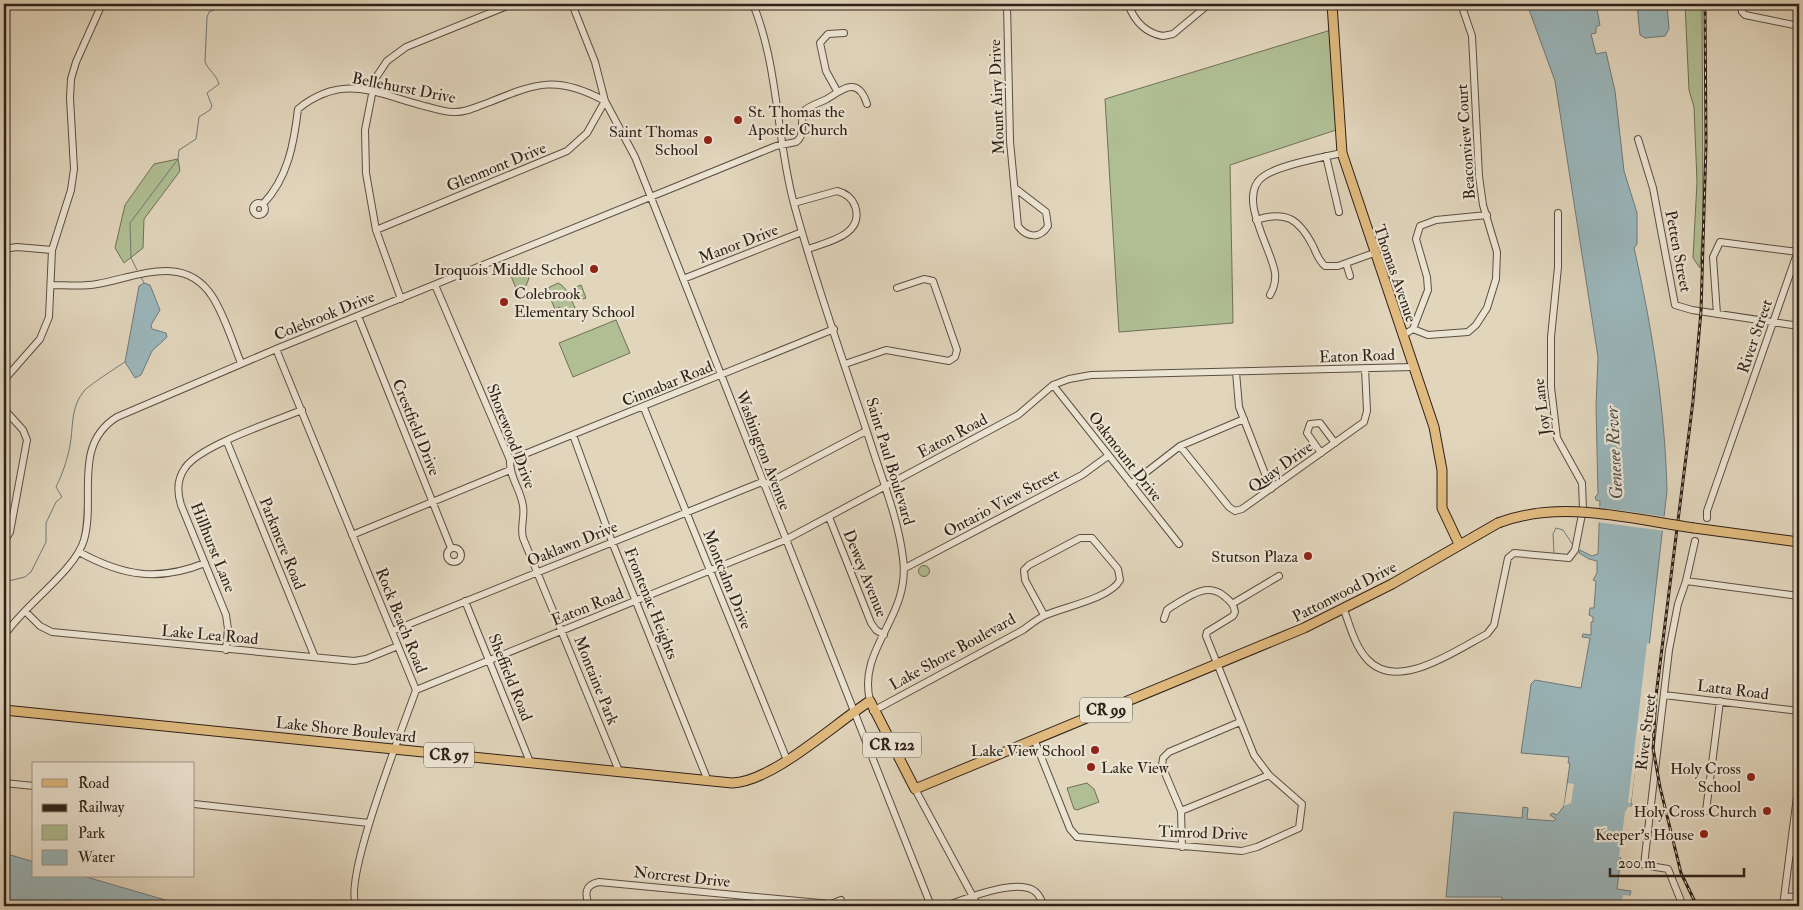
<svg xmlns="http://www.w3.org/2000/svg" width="1803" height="910" font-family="'IM FELL Double Pica',serif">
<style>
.green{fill:#b0be93;stroke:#6f7056}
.water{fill:#9ab6bb;stroke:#6f7a7a}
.pier{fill:#e1d5bc}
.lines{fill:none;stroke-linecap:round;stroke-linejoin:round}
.stream{stroke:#6f7a7a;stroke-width:1}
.minor-casing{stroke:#5b4e41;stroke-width:8}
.major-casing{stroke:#2e2118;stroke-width:11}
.minor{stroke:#ece4d3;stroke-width:6}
.major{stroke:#e0ba7e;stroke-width:9}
.rail-casing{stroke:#2e2118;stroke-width:3}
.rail{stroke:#ece4d3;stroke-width:1;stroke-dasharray:4;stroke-linecap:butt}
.major-bridge-casing{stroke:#2e2118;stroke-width:11;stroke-linecap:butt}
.major-bridge{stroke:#e0ba7e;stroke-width:9}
.poi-dot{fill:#8f2418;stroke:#ece4d3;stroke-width:2}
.labels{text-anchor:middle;stroke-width:4.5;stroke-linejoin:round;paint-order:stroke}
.shield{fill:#ece4d3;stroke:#675c50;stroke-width:1}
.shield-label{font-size:15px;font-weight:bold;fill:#2e2118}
.street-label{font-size:16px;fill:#2e2118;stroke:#ece4d3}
.poi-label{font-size:16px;fill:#2e2118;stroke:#ece4d3;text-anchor:end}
.water-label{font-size:18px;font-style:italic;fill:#4e4e49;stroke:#ece4d3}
</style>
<rect width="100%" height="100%" fill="#e1d5bc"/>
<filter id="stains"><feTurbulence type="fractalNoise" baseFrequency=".004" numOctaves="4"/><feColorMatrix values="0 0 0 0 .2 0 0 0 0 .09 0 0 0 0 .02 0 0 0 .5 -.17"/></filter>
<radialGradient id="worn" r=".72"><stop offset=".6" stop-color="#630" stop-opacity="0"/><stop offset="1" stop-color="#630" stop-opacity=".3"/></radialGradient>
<path class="green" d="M 1685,4 L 1702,4 L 1703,221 L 1700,268 L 1693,258 L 1697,182 L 1694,107 L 1689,90 Z
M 1331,30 L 1339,129 L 1230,165 L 1233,323 L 1119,332 L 1105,99 Z
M 178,159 L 180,171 L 144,219 L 143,248 L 124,263 L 115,248 L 125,205 L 154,164 Z
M 525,269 L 529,278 L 526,286 L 517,291 L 511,276 Z
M 558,283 C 567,287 571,299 575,308 L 562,313 L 560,307 L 555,309 L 546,289 Z
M 581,285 L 586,298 L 577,301 L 571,289 Z
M 616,320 L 630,353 L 573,377 L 559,343 Z
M918.5 571a5.5 5.5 0 1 1 11 0a5.5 5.5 0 1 1-11 0Z
M 1087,783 L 1094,789 L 1099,802 L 1077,810 L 1074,809 L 1067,788 Z"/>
<path class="water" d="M 1527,4 L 1596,4 L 1600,25 L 1596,27 L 1596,33 L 1591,34 L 1596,54 L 1606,52 L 1615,91 L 1624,171 L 1637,213 L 1637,244 L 1634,248 C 1652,327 1665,409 1667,491 L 1631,803 L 1633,805 L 1629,807 L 1626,816 L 1617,889 L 1631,891 L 1627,906 L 1523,906 L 1502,903 L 1502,897 L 1446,897 L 1454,812 L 1522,818 L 1523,807 L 1528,808 L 1527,819 L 1554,821 L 1556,819 L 1550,815 L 1552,813 L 1557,815 L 1564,806 L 1570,763 L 1568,763 L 1569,757 L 1521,753 L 1530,692 L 1531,684 L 1535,680 L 1581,688 L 1590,638 L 1582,637 L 1583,634 L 1591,635 L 1591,622 L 1593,622 L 1593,617 L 1589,615 L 1590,608 L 1594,608 L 1596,581 L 1593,580 L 1597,573 L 1597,561 L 1589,559 L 1579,553 L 1580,550 L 1592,556 L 1598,554 L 1600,501 L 1596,500 L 1595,497 L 1598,494 L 1596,406 L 1598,357 L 1555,81 Z
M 1637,4 L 1667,4 L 1669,29 L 1665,36 L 1645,38 L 1640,35 Z
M 144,283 L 150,285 L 160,310 L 151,325 L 152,329 L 166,333 L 167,337 L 152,351 L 141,375 L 135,378 L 125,362 L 139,286 Z
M 4,853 L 34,862 L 34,876 L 83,876 L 186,906 L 4,906 Z"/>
<path class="pier" d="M 1597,507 L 1667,517 L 1665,531 L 1596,522 Z
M 1647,643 L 1652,644 L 1631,803 L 1628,803 Z
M 1568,783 L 1574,784 L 1571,803 L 1564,806 Z
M 1629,806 L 1633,808 L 1629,810 L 1623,857 L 1619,857 L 1625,812 Z
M 1623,895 L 1633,896 L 1630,906 L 1621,906 Z"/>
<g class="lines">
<path class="stream" d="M 137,270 L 131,258 L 130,223 L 178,159 L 179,150 L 196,139 L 199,117 L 210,110 L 212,106 L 207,93 L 219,84 C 216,74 209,71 205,62 L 207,17 L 209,12 L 228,4
M 141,277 L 144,283
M 1554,553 L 1553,534 L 1556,528 L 1563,530 L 1573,545
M 4,582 L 25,577 L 31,572 L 46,542 L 46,523 L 56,502 L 62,497 L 56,487 C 63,473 69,455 71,439 C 73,421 72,406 84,391 C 88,386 117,367 125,362"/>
<defs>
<path id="minor" d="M 572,4 L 595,62 L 605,101 L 635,157 L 931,906
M 753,4 C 779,68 776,138 794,204 C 815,282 843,360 869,438 C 881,477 898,517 903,558 C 911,618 857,647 870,701
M 1007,4 L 1010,141 L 1018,226 C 1027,238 1040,239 1048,226 L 1046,212 L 1016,189
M 1128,4 C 1134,20 1145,33 1163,36 L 1173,34 L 1209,4
M 1741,4 L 1742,12 L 1745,15 L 1799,26
M 837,91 L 826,71 L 820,43 L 828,34 L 844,33
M 1638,139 L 1653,188 L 1675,305 L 1692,310 L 1799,326
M 1326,156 L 1339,212
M253 209a6 6 0 1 1 12 0a6 6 0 1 1-12 0Z
M 794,203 L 837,191 C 845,193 852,198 855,206 C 865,235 827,242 808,249
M 263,204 C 288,178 294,143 298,109 C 343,73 375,93 424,106 C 433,108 443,112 453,112 C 466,113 478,106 490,102 C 537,83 557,75 605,101 L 587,133 L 567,151 L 376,230
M 1256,220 C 1286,210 1299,219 1313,246 C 1316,253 1319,261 1325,266 L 1338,266 L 1374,253
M 4,249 L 17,247 L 52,250
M 1346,263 L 1350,276
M 683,279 L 802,232
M 51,285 C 66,285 82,287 97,284 C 137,277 184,253 212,296 C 225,316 232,341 241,363
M 435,285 L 510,460 C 509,477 521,490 523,506 C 525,517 520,527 523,538 L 619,771
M 1270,295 C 1274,288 1276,281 1275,273 C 1272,249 1235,195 1264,176 C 1279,165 1323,157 1342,153
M 401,299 L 376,230 L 366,173 L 365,130 L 375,79 L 387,61 L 406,47 L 512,4
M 1717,314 L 1713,257 L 1720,242 L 1798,252
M 358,316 L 451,548
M 1413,329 L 1428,335 L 1468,332 L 1476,325 L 1487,308 L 1496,279 L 1497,252 L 1483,205 L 1479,176 L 1472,36 L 1461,4
M 1402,336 L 1413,329 L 1428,290 L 1427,277 L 1416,239 L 1420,226 L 1436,220 L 1487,215
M 276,349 L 416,690 C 405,722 340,885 357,906
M 845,364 L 886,350 L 949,361 L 955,357 L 957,350 L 933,281 L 924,279 L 897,288
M 1236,372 L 1239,407 L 1271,489
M 4,380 L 40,339 L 49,317 L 52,250 L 71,190 L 74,169 L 70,98 L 71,79 L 76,62 L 102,4
M 1053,385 L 1179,544
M 644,408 L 787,760
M 4,409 L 23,430 L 27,440 L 10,532 L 4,542
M 573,435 L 612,542 L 708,781
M 227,442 L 314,655
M 1180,446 L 1229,507 L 1235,511 L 1242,509 L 1364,422 L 1367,411 L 1365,368
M 1321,453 L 1307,433 L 1310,424 L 1320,423 L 1335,443
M 510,460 L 834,329
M 1131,484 L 1180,446 L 1244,419
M 764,485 L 866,431
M 829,517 L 871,623 L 876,630 L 884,635
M 1707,518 L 1707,511 L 1799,248
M 352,535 L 510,470
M447 555a7 7 0 1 1 14 0a7 7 0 1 1-14 0Z
M 79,552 C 123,576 158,582 205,563
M 905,568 L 1082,475 L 1108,456
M 1686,581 L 1799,596
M 465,601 L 530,762
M 1232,604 L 1279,576
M 1344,610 C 1350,626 1355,646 1367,659 C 1397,693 1456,650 1487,634 L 1494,625 L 1508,558 L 1514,553 L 1569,558 L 1575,550 L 1583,509 L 1582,483 L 1557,438 L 1551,387 L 1551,337 L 1558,267 L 1558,213
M 25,611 L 40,626 L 52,632 L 354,661 L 366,659 L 398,646
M 392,631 L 762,482
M 4,636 C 23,606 75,571 84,540 C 96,498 72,445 117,417 L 276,349 L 776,146 L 796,142 C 807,134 798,120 805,110 C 811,105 819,103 827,99 C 843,89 858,76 867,104
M 226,650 L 228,629 L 226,615 L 181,505 C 177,492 177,479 185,468 C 199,446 275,421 302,410
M 416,690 L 785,540 L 1018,415 L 1053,385 L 1069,379 L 1091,375 L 1413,367
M 1664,695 L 1799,711
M 873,711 L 1023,630 C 1030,625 1038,618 1046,615 C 1064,607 1111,598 1120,580 L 1118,569 L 1092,538 L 1080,538 L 1029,565 L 1024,570 L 1025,580 L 1044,615
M 1034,739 L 1070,829 L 1077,837 L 1242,851 L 1257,847 L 1299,828 L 1302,804 L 1269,775 L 1254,755 L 1206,636 L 1207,632 L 1233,616 L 1235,612 C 1234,604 1230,601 1224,596 C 1206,581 1187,598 1171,607 L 1167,610 L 1164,619
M 4,783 L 34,786
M 915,789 L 978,906
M 194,804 L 369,823
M 1181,811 L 1269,775
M 1706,811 L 1720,701
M 1182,847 L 1181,811 L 1162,766 L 1163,758 L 1169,752 L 1240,722
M 1790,853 L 1799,854
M 1785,896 L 1799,898
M 589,906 C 585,894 584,885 599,882 L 831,904 L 841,900
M 779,906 L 791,902
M 945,906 C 966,899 1013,879 1033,890 C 1040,894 1041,900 1044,906
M 1683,906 L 1668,869 L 1644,865 L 1669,650 L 1678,604 L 1686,581 L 1695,541
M 1783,906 L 1799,781"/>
<path id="major" d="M 1332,4 L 1342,153 L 1434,427 L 1442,470 L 1442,508 L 1459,544
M 1694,528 L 1799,542
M 4,710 L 732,783 C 772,782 834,724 870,701 L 915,789 L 1304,628 L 1392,584 L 1498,523"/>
</defs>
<use href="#minor" class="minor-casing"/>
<use href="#major" class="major-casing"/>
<use href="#minor" class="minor"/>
<use href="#major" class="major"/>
<defs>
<path id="rail" d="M 1697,906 L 1681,873 L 1660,787 L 1653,748 L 1656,696 L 1693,401 L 1701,311 L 1706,145 L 1705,4"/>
</defs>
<use href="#rail" class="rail-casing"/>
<use href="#rail" class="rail"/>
<defs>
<path id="major-bridge" d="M 1498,523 C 1561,499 1630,519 1694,528"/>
</defs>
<use href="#major-bridge" class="major-bridge-casing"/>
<use href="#major-bridge" class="major-bridge"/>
</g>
<g class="poi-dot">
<circle cx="738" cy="120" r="5"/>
<circle cx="708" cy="140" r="5"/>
<circle cx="594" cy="269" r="5"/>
<circle cx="504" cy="302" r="5"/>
<circle cx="1308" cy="556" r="5"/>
<circle cx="1095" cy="750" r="5"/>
<circle cx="1091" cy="767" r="5"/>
<circle cx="1751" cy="777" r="5"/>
<circle cx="1767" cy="811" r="5"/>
<circle cx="1704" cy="834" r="5"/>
</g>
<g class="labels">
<g class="shield">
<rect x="1080" y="697.5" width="52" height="25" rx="4"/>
<rect x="863" y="732.5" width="58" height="25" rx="4"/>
<rect x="424" y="742.5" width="50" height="25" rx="4"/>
</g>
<g class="shield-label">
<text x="1106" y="715">CR 99</text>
<text x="892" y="750">CR 122</text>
<text x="449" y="760">CR 97</text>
</g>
<g class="street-label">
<text transform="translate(404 87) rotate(11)" y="6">Bellehurst Drive</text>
<text transform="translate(996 97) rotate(-92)" y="6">Mount Airy Drive</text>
<text transform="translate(1465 142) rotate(-94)" y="6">Beaconview Court</text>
<text transform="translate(496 166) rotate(-22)" y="6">Glenmont Drive</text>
<text transform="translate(738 243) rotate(-21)" y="6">Manor Drive</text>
<text transform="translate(1679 251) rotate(79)" y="6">Petten Street</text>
<text transform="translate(1396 273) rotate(71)" y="6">Thomas Avenue</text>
<text transform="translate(324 315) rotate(-22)" y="6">Colebrook Drive</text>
<text transform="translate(1754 336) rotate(-71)" y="6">River Street</text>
<text transform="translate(1357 355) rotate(-2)" y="6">Eaton Road</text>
<text transform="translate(667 383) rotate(-22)" y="6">Cinnabar Road</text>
<text transform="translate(1541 407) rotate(-97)" y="6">Joy Lane</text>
<text transform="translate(417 427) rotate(68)" y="6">Crestfield Drive</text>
<text transform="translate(952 435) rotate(-28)" y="6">Eaton Road</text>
<text transform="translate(512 436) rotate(69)" y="6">Shorewood Drive</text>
<text transform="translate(764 450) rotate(69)" y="6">Washington Avenue</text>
<text transform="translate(1126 456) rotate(52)" y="6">Oakmount Drive</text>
<text transform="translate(891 461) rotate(73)" y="6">Saint Paul Boulevard</text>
<text transform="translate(1280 466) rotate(-36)" y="6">Quay Drive</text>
<text transform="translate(1001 502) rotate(-28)" y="6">Ontario View Street</text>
<text transform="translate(283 543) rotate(68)" y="6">Parkmere Road</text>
<text transform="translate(572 543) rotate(-22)" y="6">Oaklawn Drive</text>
<text transform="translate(214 547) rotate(68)" y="6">Hillhurst Lane</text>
<text transform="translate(866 573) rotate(68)" y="6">Dewey Avenue</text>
<text transform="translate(728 579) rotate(68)" y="6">Montcalm Drive</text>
<text transform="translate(1344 591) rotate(-27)" y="6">Pattonwood Drive</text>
<text transform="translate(652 603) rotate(68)" y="6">Frontenac Heights</text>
<text transform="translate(587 606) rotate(-22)" y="6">Eaton Road</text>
<text transform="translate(402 620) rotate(68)" y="6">Rock Beach Road</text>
<text transform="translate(210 634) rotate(5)" y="6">Lake Lea Road</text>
<text transform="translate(952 651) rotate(-29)" y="6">Lake Shore Boulevard</text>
<text transform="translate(511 677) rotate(68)" y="6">Sheffield Road</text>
<text transform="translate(597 680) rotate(68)" y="6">Montaine Park</text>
<text transform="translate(1733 689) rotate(7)" y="6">Latta Road</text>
<text transform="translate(346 729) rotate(6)" y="6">Lake Shore Boulevard</text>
<text transform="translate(1645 732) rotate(-83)" y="6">River Street</text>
<text transform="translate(1203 832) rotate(2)" y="6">Timrod Drive</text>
<text transform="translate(682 876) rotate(6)" y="6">Norcrest Drive</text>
</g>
<g class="poi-label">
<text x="748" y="117" text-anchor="start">St. Thomas the<tspan x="748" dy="18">Apostle Church</tspan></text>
<text x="698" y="137">Saint Thomas<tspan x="698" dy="18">School</tspan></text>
<text x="584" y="275">Iroquois Middle School</text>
<text x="514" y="299" text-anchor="start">Colebrook<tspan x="514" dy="18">Elementary School</tspan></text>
<text x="1298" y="562">Stutson Plaza</text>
<text x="1085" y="756">Lake View School</text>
<text x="1101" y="773" text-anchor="start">Lake View</text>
<text x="1741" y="774">Holy Cross<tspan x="1741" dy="18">School</tspan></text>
<text x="1757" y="817">Holy Cross Church</text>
<text x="1694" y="840">Keeper's House</text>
</g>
<g class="water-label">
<text transform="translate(1614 453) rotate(-93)" y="6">Genesee River</text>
</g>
</g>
<rect width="1803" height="910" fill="none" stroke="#e1d5bc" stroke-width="20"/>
<rect x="5" y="5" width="1793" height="900" fill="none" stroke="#2e2118" stroke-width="2.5"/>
<rect x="10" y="10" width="1783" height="890" fill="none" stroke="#2e2118"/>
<rect x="32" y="762" width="162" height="115" fill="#ece4d3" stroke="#a09688"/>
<rect x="42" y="779" width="25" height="8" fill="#e0ba7e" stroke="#a09688"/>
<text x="78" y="788" font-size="15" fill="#2e2118">Road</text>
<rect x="42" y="804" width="25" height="8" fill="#2e2118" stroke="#a09688"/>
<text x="78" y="812" font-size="15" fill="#2e2118">Railway</text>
<rect x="42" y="825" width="25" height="15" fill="#b0be93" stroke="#a09688"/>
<text x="78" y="838" font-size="15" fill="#2e2118">Park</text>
<rect x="42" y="850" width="25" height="15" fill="#9ab6bb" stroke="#a09688"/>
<text x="78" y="862" font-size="15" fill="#2e2118">Water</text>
<path d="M1610 868v8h134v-8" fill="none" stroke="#2e2118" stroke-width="2.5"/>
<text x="1618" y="868" font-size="15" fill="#2e2118" stroke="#ece4d3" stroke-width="4" paint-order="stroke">200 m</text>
<rect width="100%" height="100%" filter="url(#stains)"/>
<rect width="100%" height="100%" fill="url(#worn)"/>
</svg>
